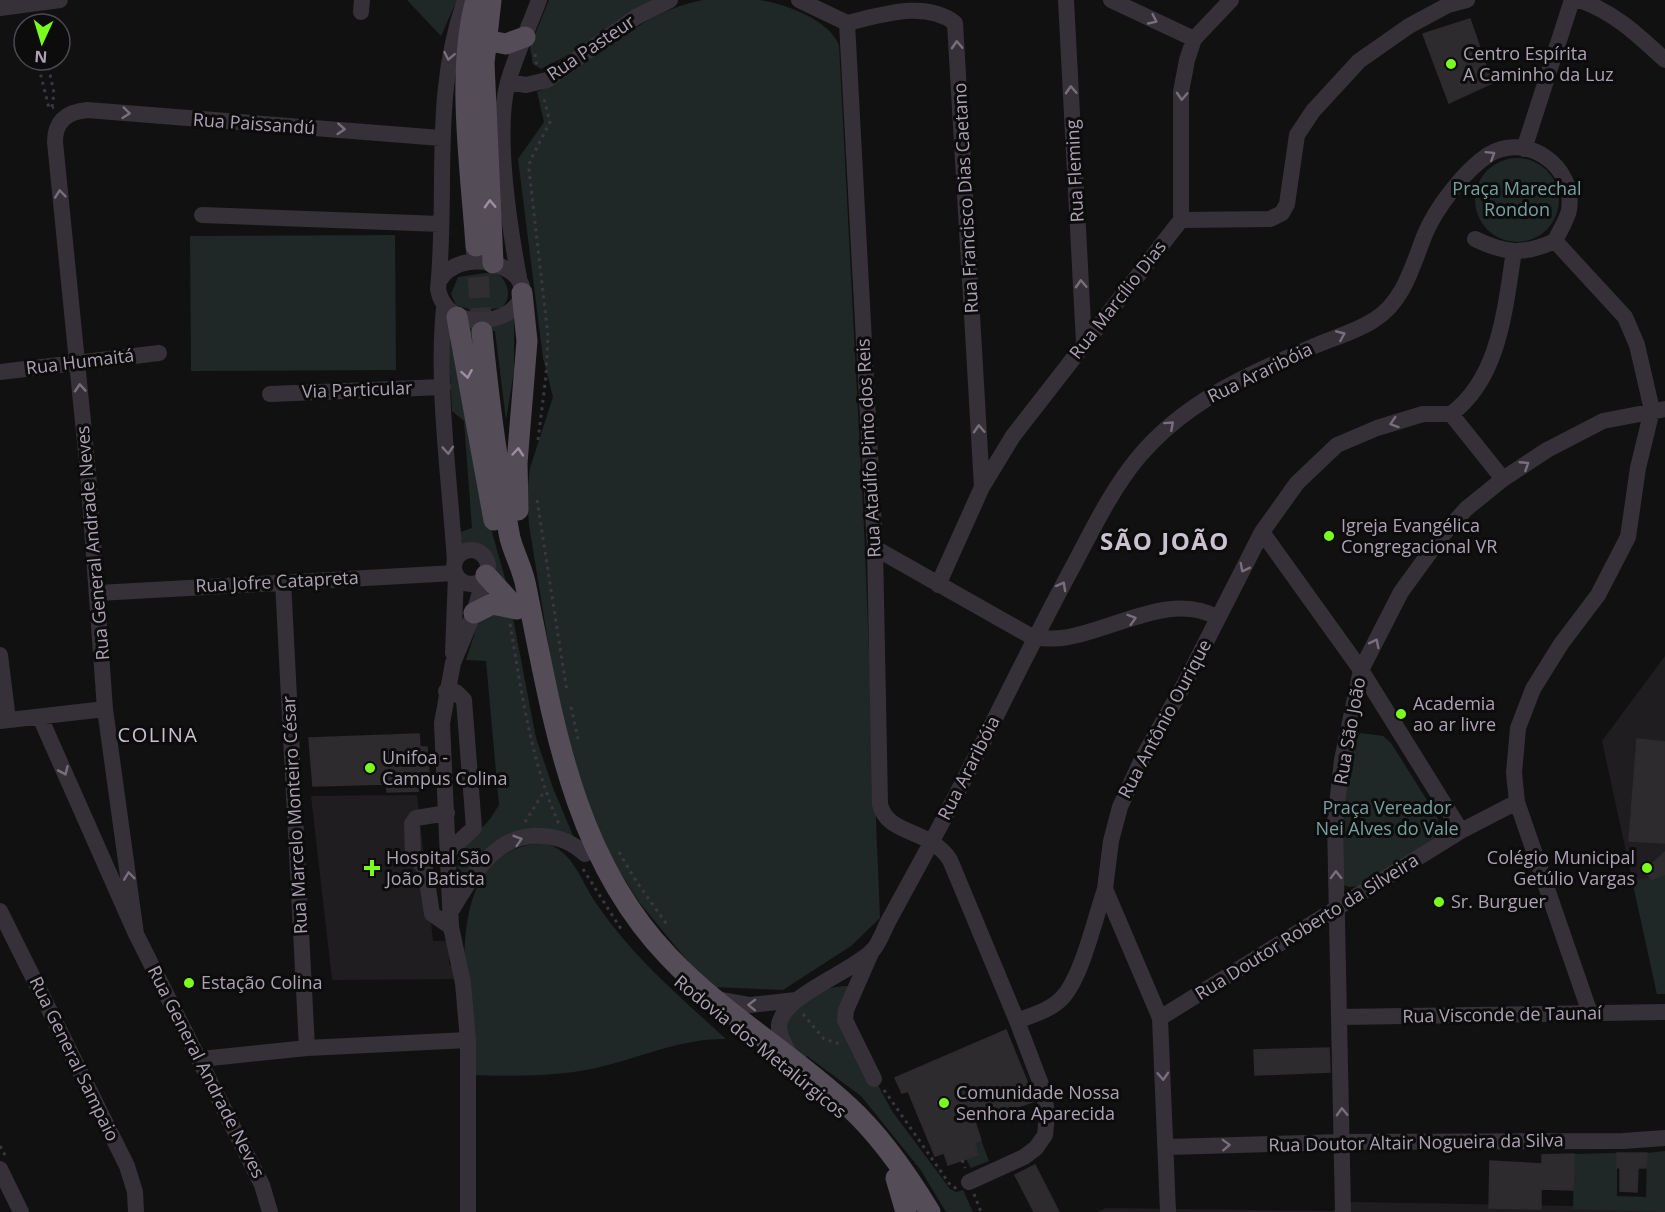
<svg xmlns="http://www.w3.org/2000/svg" width="1665" height="1212" font-family="'Open Sans',sans-serif">
<style>
.built{fill:#1f1d1f}
.green{fill:#1f2827}
.building{fill:#2e2b2f;stroke:#2e2a2e;stroke-width:1.5}
.lines{fill:none;stroke-linecap:round;stroke-linejoin:round}
.major-tunnel{stroke:#312e32;stroke-width:21;stroke-dasharray:21 10;stroke-linecap:butt}
.path{stroke:#3c373f;stroke-width:3;stroke-dasharray:3 4.5;stroke-linecap:butt}
.minor{stroke:#363138;stroke-width:16}
.major{stroke:#544d57;stroke-width:21}
.oneway{stroke:#776f7c}
.oneway2{stroke:#9b90a1}
.poi-dot{fill:#7afe1d;stroke:#0d0c0d;stroke-width:2}
.labels{text-anchor:middle;stroke-width:6;stroke-linejoin:round;paint-order:stroke}
.street-label{font-size:18px;fill:#ada1b4;stroke:#0d0c0d}
.poi-label{font-size:18px;fill:#ada1b4;stroke:#0d0c0d;text-anchor:start}
.park-label{font-size:18px;fill:#76a1a0;stroke:#0d0c0d}
.neighbourhood-label{font-size:20px;letter-spacing:1.5px;fill:#cbc2d0;stroke:#0d0c0d}
.district-label{font-size:24px;font-weight:bold;letter-spacing:1.5px;fill:#cbc2d0;stroke:#0d0c0d}
</style>
<rect width="100%" height="100%" fill="#121112"/>
<path class="built" d="M 1665,656 L 1665,994 L 1657,994 L 1602,741 Z
M 417,795 L 433,941 L 449,941 L 449,965 L 457,966 L 459,979 L 332,980 L 311,796 Z
M 1665,1200 L 1665,1212 L 1097,1212 L 1106,1208 L 1331,1211 L 1352,1202 L 1575,1206 Z"/>
<path class="green" d="M 407,0 L 457,0 L 441,36 Z
M 549,0 L 652,0 L 576,51 L 541,69 L 533,64 L 530,47 Z
M 703,0 C 721,0 741,0 759,0 C 784,3 830,20 839,45 L 864,528 L 880,918 L 851,946 L 783,990 L 714,987 L 690,964 L 639,902 L 603,845 L 587,804 L 557,697 L 529,525 L 527,495 L 530,468 L 553,397 L 543,358 L 518,159 L 544,122 L 537,92 C 595,64 637,12 703,0 Z
M1475 200a42 42 0 1 1 84 0a42 42 0 1 1-84 0Z
M 395,235 L 396,370 L 191,371 L 190,236 Z
M 493,272 L 498,273 C 508,283 513,298 501,308 L 474,311 L 456,305 L 451,294 L 458,277 Z
M 514,315 L 514,371 L 506,420 L 495,331 L 472,333 L 485,442 L 463,326 Z
M 452,327 L 483,500 L 508,589 L 493,578 C 491,557 484,542 460,549 L 458,533 L 472,528 L 464,421 L 452,411 L 448,339 Z
M 486,611 L 513,618 L 536,738 L 553,788 L 574,838 L 523,832 L 457,891 L 458,854 L 490,819 L 499,805 L 486,661 L 466,660 L 477,626 Z
M 1361,733 L 1383,736 L 1391,743 L 1437,816 L 1440,832 L 1435,840 L 1360,886 L 1349,887 L 1342,884 L 1339,849 L 1350,749 L 1355,737 Z
M 543,843 C 574,849 581,883 598,906 C 633,957 680,997 726,1039 C 682,1038 639,1058 596,1068 C 556,1077 514,1076 473,1075 C 468,1003 435,850 543,843 Z
M 1665,874 L 1665,994 L 1657,994 L 1632,880 L 1649,878 L 1655,880 Z
M 849,986 L 844,1001 L 878,1085 L 892,1111 L 950,1189 L 956,1192 L 963,1190 L 973,1212 L 946,1212 L 920,1169 L 861,1096 L 807,1056 L 804,1059 L 792,1050 L 784,1024 C 800,1003 820,985 849,986 Z
M 981,1140 L 989,1161 L 971,1168 L 966,1159 L 978,1155 L 974,1143 Z
M 1665,1151 L 1665,1212 L 1573,1209 L 1574,1154 L 1617,1153 L 1617,1196 L 1646,1197 L 1647,1153 Z"/>
<path class="building" d="M 1470,19 L 1492,83 L 1449,103 L 1423,34 Z
M 419,734 L 420,747 L 427,747 L 429,774 L 421,774 L 422,791 L 387,792 L 386,784 L 313,786 L 309,738 Z
M 1637,739 L 1665,742 L 1665,843 L 1629,841 Z
M 1665,852 L 1665,874 L 1652,880 L 1647,874 L 1647,868 Z
M 1006,1030 L 1035,1101 L 975,1122 L 981,1140 L 974,1143 L 978,1155 L 948,1165 L 944,1153 L 935,1156 L 908,1091 L 902,1093 L 895,1078 Z
M 1329,1048 L 1330,1072 L 1255,1075 L 1254,1050 Z
M 1617,1153 L 1647,1153 L 1646,1168 L 1638,1168 L 1637,1192 L 1620,1191 L 1620,1167 L 1617,1168 Z
M 1574,1154 L 1573,1190 L 1541,1189 L 1541,1209 L 1489,1208 L 1490,1161 L 1542,1164 L 1542,1155 Z
M 1035,1165 L 1059,1212 L 1034,1212 L 1015,1175 Z"/>
<g class="lines">
<path class="major-tunnel" d="M 476,246 L 482,332"/>
<path class="path" d="M 535,54 L 537,68
M 37,60 L 49,108 L 54,107
M 47,60 L 54,93 L 52,107
M 538,440 L 546,376 L 548,336 L 529,170 L 530,161 L 550,122 L 543,95
M 537,500 L 567,692
M 510,624 C 522,693 530,759 559,824
M 571,707 L 578,739
M 525,822 L 545,790
M 619,852 L 636,881 L 668,926
M 583,869 L 621,929
M 803,1014 L 824,1039 L 840,1044
M 884,1090 L 951,1186 L 958,1189
M 0,1146 L 5,1155
M 962,1160 L 965,1168
M 974,1194 L 981,1212"/>
<path class="minor" d="M 799,0 L 847,23
M 1066,0 L 1084,343
M 1111,0 L 1194,39
M 1579,0 C 1614,12 1638,35 1665,60
M 0,8 L 60,0
M 361,12 L 362,0
M 847,23 L 875,548 L 880,804 C 887,836 930,828 950,860 L 1017,1021 L 1044,1092 L 1047,1115 L 1045,1135 L 1036,1148 L 1024,1157 L 969,1182
M 847,23 C 882,15 925,0 955,23 L 982,487
M 508,82 L 526,85 L 547,80 L 636,17 L 670,0
M 1524,149 L 1572,0
M 202,215 L 441,224
M 1181,220 L 1270,219 L 1282,213 L 1287,204 L 1297,135 L 1313,111 L 1359,61 L 1409,26 L 1448,5 L 1467,0
M 1555,241 L 1625,317 L 1637,345 L 1652,410 L 1638,468 L 1628,537 L 1598,595 L 1561,644 L 1533,689 L 1518,728 L 1514,773 L 1517,802 L 1590,1013
M 439,281 C 461,244 528,266 522,294 C 516,326 446,334 438,289 C 448,190 431,96 465,0
M 520,283 C 510,231 494,132 508,82 C 516,54 529,27 539,0
M 444,308 C 436,386 450,482 455,562
M 0,372 L 159,353
M 270,394 L 443,387
M 1451,414 C 1500,378 1505,308 1514,251
M 1451,414 L 1503,479
M 1262,532 L 1361,670 L 1461,831
M 875,548 L 1034,638 C 1043,638 1053,639 1062,638 C 1111,632 1171,590 1218,618
M454 567a17 17 0 1 1 34 0a17 17 0 1 1-34 0Z
M 283,581 L 307,1048
M 938,585 L 982,487 L 1013,436 L 1181,220 L 1181,92 L 1187,60 L 1194,39 L 1231,0
M 98,593 L 455,573
M 453,653 L 456,575
M 0,655 L 8,720
M 446,691 L 456,692 L 464,700 L 474,828 L 450,850
M 40,717 L 136,934 L 262,1185 L 270,1212
M 0,721 L 105,709
M 447,813 L 416,818 L 412,824 L 413,855 L 425,868 L 432,914 L 451,927
M 0,911 L 127,1166 L 135,1192 L 136,1212
M 451,911 C 473,876 495,832 543,836 C 560,837 573,843 585,854
M 136,934 L 105,709 L 88,472 L 55,142 C 55,121 67,112 87,110 L 441,138
M 871,953 L 846,1010 L 845,1020 L 874,1079
M 717,999 L 750,1005 L 796,1000
M 1339,1017 L 1665,1012
M 1160,1018 L 1461,831 L 1517,802
M 1017,1021 C 1032,1015 1051,1010 1062,998 C 1082,977 1095,918 1105,889
M 791,1056 C 786,1047 778,1036 779,1025 C 783,995 853,972 873,950 C 880,942 884,929 889,920 C 901,898 913,876 925,854 C 976,761 1020,664 1071,570 C 1091,533 1110,492 1137,459 C 1183,403 1246,375 1312,347 C 1332,338 1356,332 1374,320 C 1404,302 1413,264 1425,234 C 1436,208 1464,171 1488,155 C 1526,131 1576,166 1569,210 C 1567,220 1559,232 1555,241 C 1524,255 1506,254 1475,239
M 201,1059 L 307,1048 L 468,1040
M 1167,1147 L 1342,1142 L 1623,1141 L 1665,1138
M 0,1169 L 21,1212
M 468,1212 L 468,1040 L 463,983 L 451,927 L 442,723 L 453,663 L 474,613 L 484,578
M 1168,1212 L 1160,1018 L 1105,889 L 1111,841 L 1120,807 L 1143,757 L 1185,683 L 1262,532 L 1297,483 L 1337,445 L 1377,428 L 1423,414 L 1451,414
M 1343,1212 L 1335,822 L 1342,760 L 1361,670 L 1401,592 L 1441,537 L 1466,509 L 1503,479 L 1547,450 L 1603,421 L 1665,409"/>
<path class="major" d="M 476,0 C 456,72 471,170 476,246
M 491,0 L 484,63 L 493,263
M 485,40 L 506,44 L 525,37
M 457,317 L 494,520
M 482,332 C 487,382 493,432 501,481 C 504,500 506,519 510,538 C 514,554 523,569 526,587 C 553,719 572,856 669,957 C 723,1014 791,1053 848,1106 C 881,1136 907,1174 930,1212
M 518,510 L 517,463 L 527,341 L 522,293
M 486,575 L 516,608
M 474,613 L 492,604 L 517,609
M 896,1178 L 906,1212"/>
</g>
<defs><path id="oneway-chevron" d="M-2-3.5L2.5 0L-2 3.5" fill="none" stroke-width="1.6" stroke-linecap="round" stroke-linejoin="round" transform="scale(1.5)"/></defs>
<g class="oneway">
<use href="#oneway-chevron" transform="translate(1153 20) rotate(25)"/>
<use href="#oneway-chevron" transform="translate(957 45) rotate(-93)"/>
<use href="#oneway-chevron" transform="translate(449 56) rotate(101)"/>
<use href="#oneway-chevron" transform="translate(1071 90) rotate(-93)"/>
<use href="#oneway-chevron" transform="translate(1182 96) rotate(93)"/>
<use href="#oneway-chevron" transform="translate(126 113) rotate(6)"/>
<use href="#oneway-chevron" transform="translate(341 129) rotate(4)"/>
<use href="#oneway-chevron" transform="translate(1491 155) rotate(-32)"/>
<use href="#oneway-chevron" transform="translate(60 194) rotate(-96)"/>
<use href="#oneway-chevron" transform="translate(1081 284) rotate(-93)"/>
<use href="#oneway-chevron" transform="translate(1341 335) rotate(-23)"/>
<use href="#oneway-chevron" transform="translate(80 388) rotate(-94)"/>
<use href="#oneway-chevron" transform="translate(1394 423) rotate(162)"/>
<use href="#oneway-chevron" transform="translate(1170 425) rotate(-42)"/>
<use href="#oneway-chevron" transform="translate(979 429) rotate(-93)"/>
<use href="#oneway-chevron" transform="translate(448 450) rotate(86)"/>
<use href="#oneway-chevron" transform="translate(1525 465) rotate(-33)"/>
<use href="#oneway-chevron" transform="translate(1244 568) rotate(117)"/>
<use href="#oneway-chevron" transform="translate(1062 586) rotate(-61)"/>
<use href="#oneway-chevron" transform="translate(1132 619) rotate(-17)"/>
<use href="#oneway-chevron" transform="translate(1375 643) rotate(-63)"/>
<use href="#oneway-chevron" transform="translate(64 771) rotate(66)"/>
<use href="#oneway-chevron" transform="translate(518 840) rotate(-17)"/>
<use href="#oneway-chevron" transform="translate(1336 875) rotate(-91)"/>
<use href="#oneway-chevron" transform="translate(129 876) rotate(-97)"/>
<use href="#oneway-chevron" transform="translate(752 1005) rotate(-179)"/>
<use href="#oneway-chevron" transform="translate(1163 1076) rotate(87)"/>
<use href="#oneway-chevron" transform="translate(1342 1112) rotate(-92)"/>
<use href="#oneway-chevron" transform="translate(1226 1145) rotate(-2)"/>
</g>
<g class="oneway2">
<use href="#oneway-chevron" transform="translate(490 204) rotate(-92)"/>
<use href="#oneway-chevron" transform="translate(467 374) rotate(80)"/>
<use href="#oneway-chevron" transform="translate(518 452) rotate(-85)"/>
</g>
<g class="poi-dot">
<circle cx="1451" cy="64" r="6"/>
<circle cx="1329" cy="536" r="6"/>
<circle cx="1401" cy="714" r="6"/>
<circle cx="370" cy="768" r="6"/>
<path d="M369 859h6v6h6v6h-6v6h-6v-6h-6v-6h6z"/>
<circle cx="1647" cy="868" r="6"/>
<circle cx="1439" cy="902" r="6"/>
<circle cx="189" cy="983" r="6"/>
<circle cx="944" cy="1103" r="6"/>
</g>
<g class="labels">
<g class="street-label">
<text transform="translate(591 48) rotate(-34)" y="6">Rua Pasteur</text>
<text transform="translate(254 124) rotate(4)" y="6">Rua Paissandú</text>
<text transform="translate(1075 171) rotate(-93)" y="6">Rua Fleming</text>
<text transform="translate(966 198) rotate(-93)" y="6">Rua Francisco Dias Caetano</text>
<text transform="translate(1118 300) rotate(-52)" y="6">Rua Marcílio Dias</text>
<text transform="translate(80 362) rotate(-7)" y="6">Rua Humaitá</text>
<text transform="translate(1260 373) rotate(-26)" y="6">Rua Araribóia</text>
<text transform="translate(357 390) rotate(-2)" y="6">Via Particular</text>
<text transform="translate(869 448) rotate(-93)" y="6">Rua Ataúlfo Pinto dos Reis</text>
<text transform="translate(93 543) rotate(-95)" y="6">Rua General Andrade Neves</text>
<text transform="translate(277 582) rotate(-3)" y="6">Rua Jofre Catapreta</text>
<text transform="translate(1165 719) rotate(-62)" y="6">Rua Antônio Ourique</text>
<text transform="translate(1350 731) rotate(-80)" y="6">Rua São João</text>
<text transform="translate(969 768) rotate(-63)" y="6">Rua Araribóia</text>
<text transform="translate(295 815) rotate(-93)" y="6">Rua Marcelo Monteiro César</text>
<text transform="translate(1307 927) rotate(-32)" y="6">Rua Doutor Roberto da Silveira</text>
<text transform="translate(1502 1015) rotate(-1)" y="6">Rua Visconde de Taunaí</text>
<text transform="translate(760 1047) rotate(39)" y="6">Rodovia dos Metalúrgicos</text>
<text transform="translate(74 1059) rotate(64)" y="6">Rua General Sampaio</text>
<text transform="translate(206 1072) rotate(63)" y="6">Rua General Andrade Neves</text>
<text transform="translate(1416 1143) rotate(-1)" y="6">Rua Doutor Altair Nogueira da Silva</text>
</g>
<g class="poi-label">
<text x="1463" y="60">Centro Espírita<tspan x="1463" dy="21">A Caminho da Luz</tspan></text>
<text x="1341" y="532">Igreja Evangélica<tspan x="1341" dy="21">Congregacional VR</tspan></text>
<text x="1413" y="710">Academia<tspan x="1413" dy="21">ao ar livre</tspan></text>
<text x="382" y="764">Unifoa -<tspan x="382" dy="21">Campus Colina</tspan></text>
<text x="386" y="864">Hospital São<tspan x="386" dy="21">João Batista</tspan></text>
<text x="1635" y="864" text-anchor="end">Colégio Municipal<tspan x="1635" dy="21">Getúlio Vargas</tspan></text>
<text x="1451" y="908">Sr. Burguer</text>
<text x="201" y="989">Estação Colina</text>
<text x="956" y="1099">Comunidade Nossa<tspan x="956" dy="21">Senhora Aparecida</tspan></text>
</g>
<g class="park-label">
<text x="1517" y="195">Praça Marechal<tspan x="1517" dy="21">Rondon</tspan></text>
<text x="1387" y="814">Praça Vereador<tspan x="1387" dy="21">Nei Alves do Vale</tspan></text>
</g>
<g class="neighbourhood-label">
<text x="158" y="742">COLINA</text>
</g>
<g class="district-label">
<text x="1165" y="550">SÃO JOÃO</text>
</g>
</g>
<g transform="translate(42 42) rotate(184)"><circle r="28" fill="#0d0c0d" stroke="#4d4850" stroke-width="1.5"/>
<path d="M0-4.5L10 22L0 15L-10 22Z" fill="#7afe1d"/>
<text y="-9" font-size="16" font-weight="bold" text-anchor="middle" fill="#ada1b4">N</text>
</g>
</svg>
